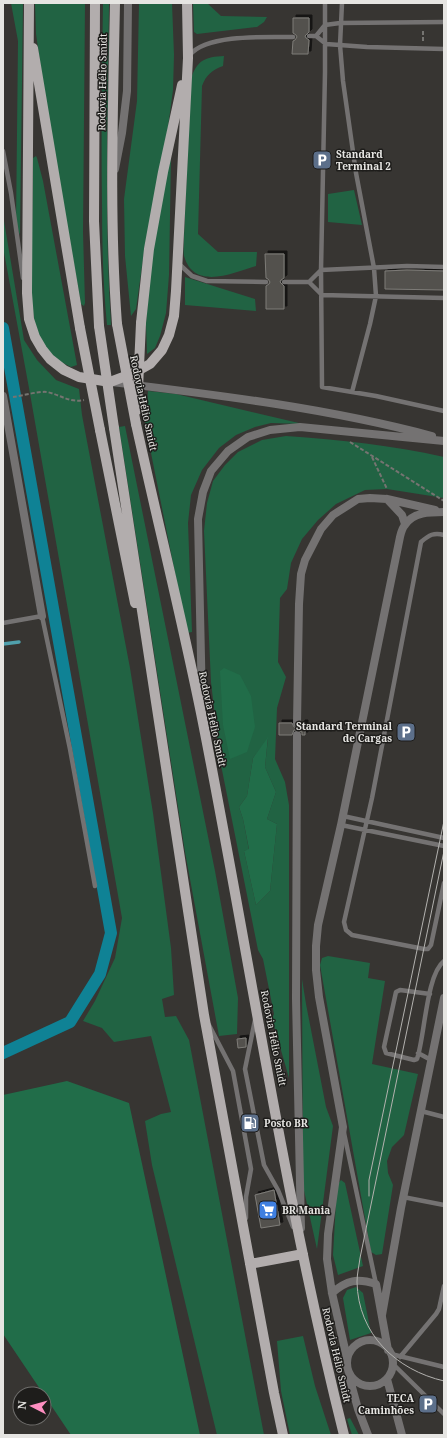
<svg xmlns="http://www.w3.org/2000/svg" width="447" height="1438" font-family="'Noto Serif',serif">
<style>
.green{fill:#216343;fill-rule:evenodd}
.forest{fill:#216d49}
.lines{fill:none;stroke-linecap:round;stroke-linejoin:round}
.stream{stroke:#50a0ac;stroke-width:3.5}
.canal{stroke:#0f8295;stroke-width:12}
.building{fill:#52514d;stroke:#7e7c78;filter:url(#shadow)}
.path{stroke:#757471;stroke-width:2;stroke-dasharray:4 2;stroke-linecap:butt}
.service{stroke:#747272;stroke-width:4.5}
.minor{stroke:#747272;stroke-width:8}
.primary{stroke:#b2adad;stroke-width:10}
.tram{stroke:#b3b2af;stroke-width:1}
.primary-bridge{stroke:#b2adad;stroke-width:10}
.labels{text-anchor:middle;stroke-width:3;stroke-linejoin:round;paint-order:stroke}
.street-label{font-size:10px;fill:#e6e5e2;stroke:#1e1d1b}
.poi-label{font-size:10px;font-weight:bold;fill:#e6e5e2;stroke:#1e1d1b;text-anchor:start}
</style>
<defs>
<filter id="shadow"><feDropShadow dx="3" dy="-3" stdDeviation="0" flood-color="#0009"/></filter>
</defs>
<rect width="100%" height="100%" fill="#373532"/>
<path class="green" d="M 11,3 L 23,3 L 20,235 L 16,225 L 18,41 Z
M 35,3 L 85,3 L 83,232 L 85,303 L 84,306 L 81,304 L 49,124 L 36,34 Z
M 103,3 L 109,3 C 108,110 104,217 111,325 L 107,325 C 103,284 102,244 102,203 C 101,137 102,70 103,3 Z
M 139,3 L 172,3 L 174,55 L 173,90 L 168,127 L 145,245 L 136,309 L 131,316 L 125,256 L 124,199 L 137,101 Z
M 193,3 L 207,3 L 221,16 L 267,17 L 264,22 L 257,27 L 197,34 L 194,32 Z
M 224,56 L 223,66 C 212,70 206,75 202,86 L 198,234 L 218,252 L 257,252 L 256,266 C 233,273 194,291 184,256 C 183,250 184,243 184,237 L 191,79 C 197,60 205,57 224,56 Z
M 171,155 L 169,275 L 166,313 L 160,336 L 155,348 L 147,354 L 146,323 L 155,227 Z
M 36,156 L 37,158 L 43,181 L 77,365 L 71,367 L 55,359 L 43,347 L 35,325 L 31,299 L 33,158 Z
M 354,190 L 362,225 L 328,222 L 328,194 Z
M 3,215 L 24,340 L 37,360 L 56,380 L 79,389 L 82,415 L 130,668 L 153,813 L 171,948 L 174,995 L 162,999 L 165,1017 L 176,1016 L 189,1040 L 264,1435 L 217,1435 L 152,1165 L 145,1121 L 161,1114 L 171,1112 L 151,1036 L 114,1042 L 102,1028 L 83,1021 L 95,1001 L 115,958 L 122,918 L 29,388 L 3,247 Z
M 185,277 L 255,299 L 256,311 L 185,305 Z
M 148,391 L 176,394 L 303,424 L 271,423 L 255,427 L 236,435 L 219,448 L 202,470 L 191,495 L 188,523 L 192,632 L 187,633 L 145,423 Z
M 125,426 L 215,871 L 238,998 L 237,1034 L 219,1036 L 185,852 L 119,427 Z
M 286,436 C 341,440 391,445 444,457 L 444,498 L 387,489 L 365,490 L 336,504 L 318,520 L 302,539 L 291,563 L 287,589 L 280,598 L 278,662 L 286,677 L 277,708 L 275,759 L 285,782 L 289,805 L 289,1078 L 272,1019 L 274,1014 L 263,959 L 258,950 L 220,760 L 211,682 L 204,531 L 207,503 L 213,481 L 225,465 L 238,452 L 262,440 ZM 268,738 L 265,767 L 276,792 L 267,819 L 277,824 L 270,891 L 256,905 L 244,851 L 249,850 L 243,819 L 239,807 L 247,796 L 253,758 Z
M 328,956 L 370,963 L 368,978 L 385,981 L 372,1064 L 418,1074 L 404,1135 L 392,1147 L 387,1161 L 388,1173 L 393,1185 L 382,1254 L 376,1255 L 371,1252 L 320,965 L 322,958 Z
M 302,979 L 306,1004 L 326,1107 L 333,1126 L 317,1249 L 303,1186 Z
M 341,1180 L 345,1183 L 363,1266 L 338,1275 L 333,1255 L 337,1185 Z
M 356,1287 L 363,1293 L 371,1333 L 350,1340 L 343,1298 L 347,1290 Z
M 303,1336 L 315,1386 L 331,1435 L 290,1435 L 281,1391 L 277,1341 Z
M 350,1418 L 359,1435 L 352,1435 L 347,1419 Z"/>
<path class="forest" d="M 224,668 L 240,675 L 251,696 L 255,727 L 247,752 L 230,759 L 223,725 L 220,671 Z
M 268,737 L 265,767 L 276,792 L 267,819 L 277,824 L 270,891 L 256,905 L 244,851 L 249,849 L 243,819 L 239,807 L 247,796 L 253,758 Z
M 67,1081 L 129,1103 L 200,1435 L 71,1435 L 3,1334 L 3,1095 Z"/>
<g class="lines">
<path class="stream" d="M 3,644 L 19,642"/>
<path class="canal" d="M 3,328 L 111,933 L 100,974 L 70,1022 L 3,1053"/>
</g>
<path class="building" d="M 293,18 L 309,18 L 309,32 L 305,36 L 306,38 L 309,40 L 308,54 L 292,54 L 293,41 L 295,40 L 297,37 L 296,35 L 293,33 Z
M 265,254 L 284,254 L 284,278 L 281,280 L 280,282 L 284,286 L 284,309 L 266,309 L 266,286 L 269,284 L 270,282 L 268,279 L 266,278 Z
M 407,270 L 444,271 L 444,290 L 385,289 L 385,271 Z
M 279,723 L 292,723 L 294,727 L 297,728 L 301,726 L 302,723 L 305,723 L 305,735 L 302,735 L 302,732 L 297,730 L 294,730 L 292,735 L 279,735 Z
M 246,1038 L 246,1047 L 238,1048 L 237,1039 Z
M 274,1190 L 280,1225 L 261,1228 L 255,1195 Z"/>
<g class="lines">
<path class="path" d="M 423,41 L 423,29
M 13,397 C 22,396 38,391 47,392 C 61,395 69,403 84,400
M 350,442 L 444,501
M 372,457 L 387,489"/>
<path class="service" d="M 325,3 L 325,72 L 321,270 L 322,387 L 376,396 L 444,411
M 342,3 L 340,45 L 343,81 L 356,173 L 374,268 L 376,296 L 370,324 L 352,392
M 309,36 L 316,36 L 326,44 L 367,47 L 444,49
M 316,36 L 325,25 L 340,23 L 444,22
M 190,55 C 206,34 267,37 293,37
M 3,151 L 11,193 L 23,278
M 178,263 L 192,276 L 207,281 L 266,282
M 284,282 L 309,282 L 321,270 L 407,266 L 444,267
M 309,282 L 322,295 L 444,298
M 444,535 C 434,532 429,535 421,542 L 372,798 L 344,922 L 346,930 L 352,935 L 424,949 L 428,949 L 431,945 L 444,883
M 3,623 L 42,616 L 70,749 L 95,886
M 343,816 L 444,838
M 341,825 L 444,846
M 430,994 L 400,990 L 396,992 L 384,1047 L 386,1053 L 414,1060 L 417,1059 C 425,1036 426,975 444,961
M 255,1020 L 245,1069 L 264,1165 L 278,1190 L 293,1227
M 209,1025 L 233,1071 L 251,1169 L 246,1197 L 246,1218
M 418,1053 L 431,1060
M 421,1111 L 444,1117
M 344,1133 L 376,1284
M 403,1197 L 444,1205
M 391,1354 L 444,1367
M 400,1357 L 436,1314 L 439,1309 L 444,1286
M 393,1364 L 444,1414"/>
<path class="minor" d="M 115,169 L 122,133 L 127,91 L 128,3
M 111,382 C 218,395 327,408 432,436
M 3,396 L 42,616
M 387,499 L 402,515 L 405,524
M 202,704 L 198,519 L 203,492 L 211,471 L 228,451 L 248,437 L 270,430 L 300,427 L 444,441
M 297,723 L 299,604 L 301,574 L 305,560 L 321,529 L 333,515 L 358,499 L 370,498 L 387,499 L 435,510
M 297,735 L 296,999 L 301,1228
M 332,1293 C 347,1280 357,1278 376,1284 L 388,1350
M 382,1315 L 401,1208 L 444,998
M347 1363a23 23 0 1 1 46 0a23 23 0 1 1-46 0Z
M 347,1358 L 332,1293 L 327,1259 L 328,1234 L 343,1127 L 319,997 L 316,970 L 316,946 L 318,925 L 341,825 L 400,537 C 401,533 402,528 405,525 C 413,512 430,512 444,512
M 349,1376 L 358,1409 L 368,1435
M 387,1379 L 402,1435"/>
<path class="primary" d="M 29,3 L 27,293 L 29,319 L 35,337 L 42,349 L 50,359 L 64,370 L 79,377 L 110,382 L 134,373 L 150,364 L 162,350 L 169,335 L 174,316 L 176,291 L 188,58 L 187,3
M 95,3 L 94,221 L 99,326
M 115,3 C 113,110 109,217 117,324
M 33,48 L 80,328
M 141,323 L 149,249 L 163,172 L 182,85
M 136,424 C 158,524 183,623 203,723 C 250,960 285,1201 344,1435
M 114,428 L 204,1015 L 274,1393 L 283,1435
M 100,430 L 135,603
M 250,1264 L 303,1254"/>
<path class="tram" d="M 444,851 L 360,1258 C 359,1266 357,1274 357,1282 C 358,1334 396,1370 444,1381
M 369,1196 L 369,1180 L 444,821"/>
<path class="primary-bridge" d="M 117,324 L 136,424
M 99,326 L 114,428
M 80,328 L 100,430
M 137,410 L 141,323"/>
</g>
<defs>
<symbol id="parking-square" viewBox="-11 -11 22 22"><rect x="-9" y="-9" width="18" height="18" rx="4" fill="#5c6f8a" stroke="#1e1d1b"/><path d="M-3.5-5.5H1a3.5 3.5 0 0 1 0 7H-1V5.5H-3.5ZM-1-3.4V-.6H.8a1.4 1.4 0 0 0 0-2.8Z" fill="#fff"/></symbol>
<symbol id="fuel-square" viewBox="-11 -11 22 22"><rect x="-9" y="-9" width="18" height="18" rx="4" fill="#5c6f8a" stroke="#1e1d1b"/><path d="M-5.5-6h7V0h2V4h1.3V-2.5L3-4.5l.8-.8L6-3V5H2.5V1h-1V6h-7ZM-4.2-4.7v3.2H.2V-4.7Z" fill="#fff"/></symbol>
<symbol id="supermarket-square" viewBox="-11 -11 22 22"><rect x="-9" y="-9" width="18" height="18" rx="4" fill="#3f7fe0" stroke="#1e1d1b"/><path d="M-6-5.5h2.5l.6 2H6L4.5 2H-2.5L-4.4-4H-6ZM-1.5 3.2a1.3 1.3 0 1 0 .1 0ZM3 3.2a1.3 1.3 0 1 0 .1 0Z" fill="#fff"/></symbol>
</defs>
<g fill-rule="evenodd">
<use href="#parking-square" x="311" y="149" width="22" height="22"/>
<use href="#parking-square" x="395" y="721" width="22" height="22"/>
<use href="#fuel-square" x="239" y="1112" width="22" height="22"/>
<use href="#supermarket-square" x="257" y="1199" width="22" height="22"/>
<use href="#parking-square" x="417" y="1393" width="22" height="22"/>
</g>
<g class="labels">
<g class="street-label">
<text transform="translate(102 82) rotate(-89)" y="4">Rodovia Hélio Smidt</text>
<text transform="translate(144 403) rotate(78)" y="4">Rodovia Hélio Smidt</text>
<text transform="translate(213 719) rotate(78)" y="4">Rodovia Hélio Smidt</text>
<text transform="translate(274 1038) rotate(79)" y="4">Rodovia Hélio Smidt</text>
<text transform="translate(337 1355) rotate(77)" y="4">Rodovia Hélio Smidt</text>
</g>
<g class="poi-label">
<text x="336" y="158">Standard<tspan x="336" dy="12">Terminal 2</tspan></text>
<text x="392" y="730" text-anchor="end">Standard Terminal<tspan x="392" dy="12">de Cargas</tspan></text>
<text x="264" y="1127">Posto BR</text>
<text x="282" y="1214">BR Mania</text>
<text x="414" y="1402" text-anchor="end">TECA<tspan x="414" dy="12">Caminhões</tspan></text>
</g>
</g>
<rect width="447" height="1438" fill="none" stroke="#e6e5e2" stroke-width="8"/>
<g transform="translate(32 1406) rotate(276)"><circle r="19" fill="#1e1d1b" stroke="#6e6d6b"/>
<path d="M0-3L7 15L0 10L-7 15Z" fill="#fd8ec0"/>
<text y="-6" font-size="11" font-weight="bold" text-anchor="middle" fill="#e6e5e2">N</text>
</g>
</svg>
